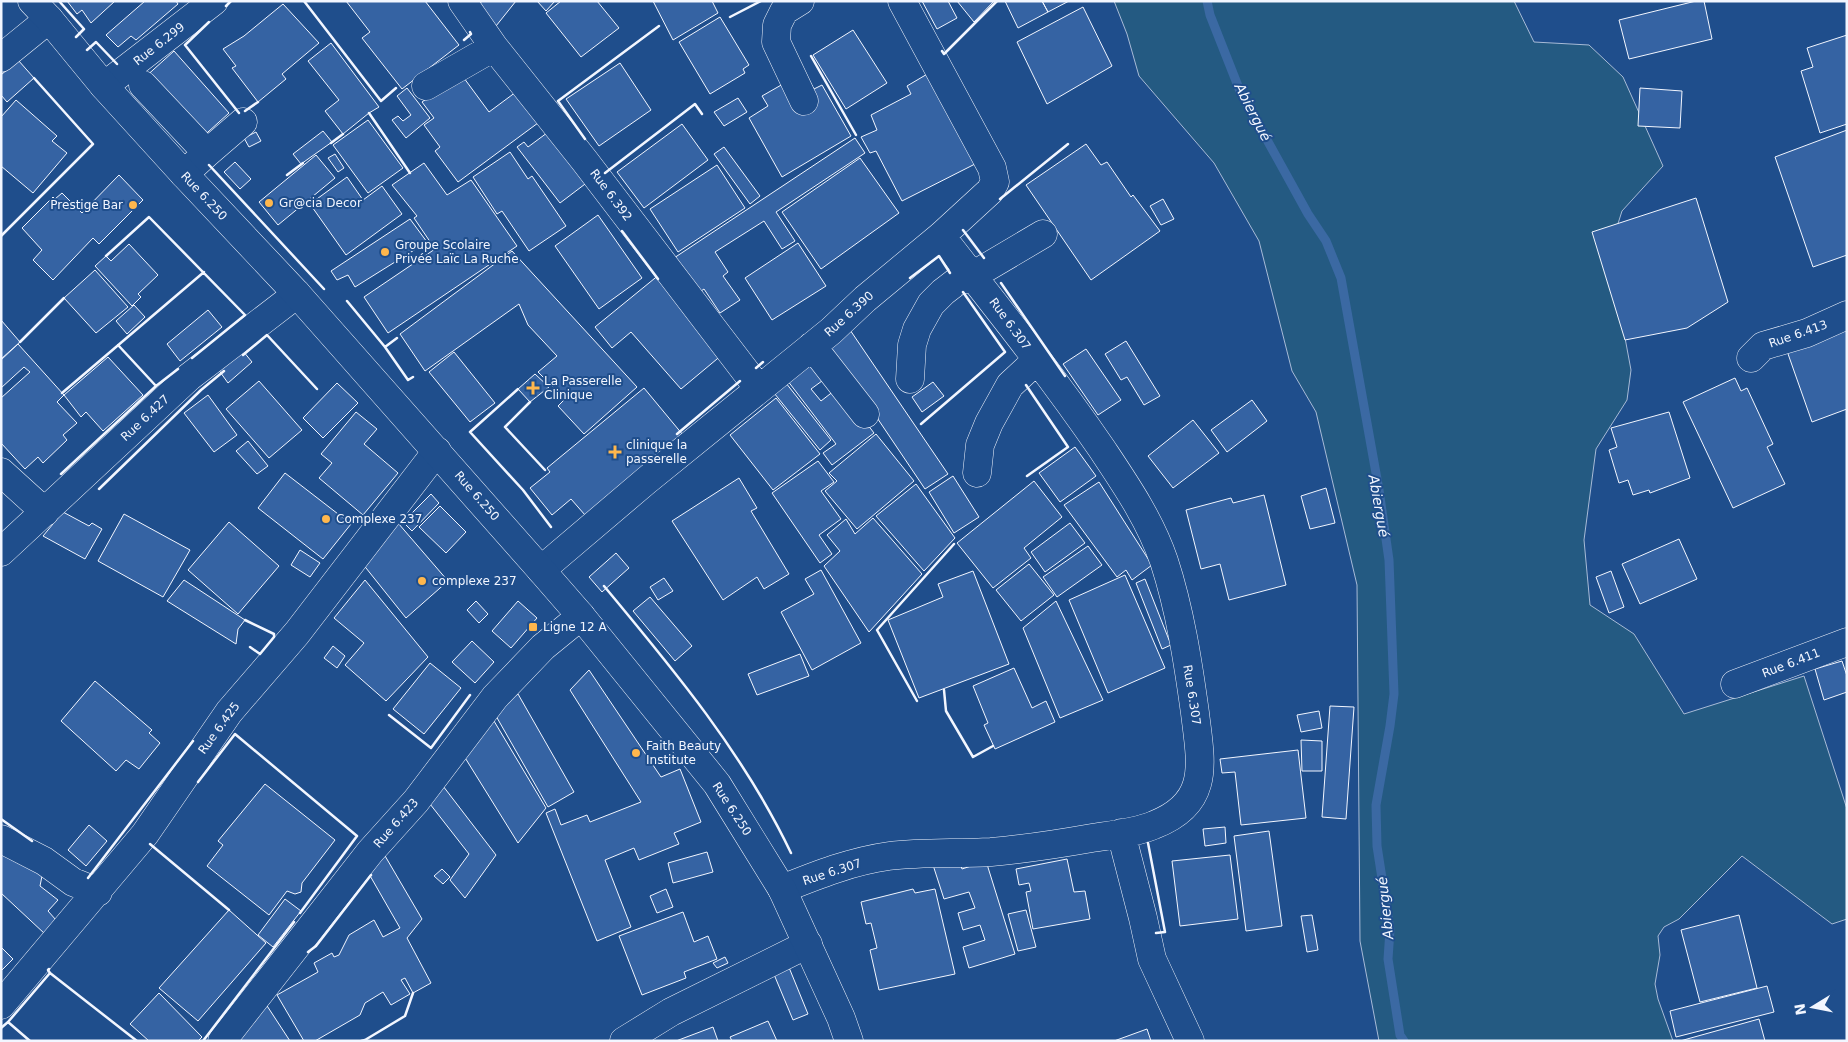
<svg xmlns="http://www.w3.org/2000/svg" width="1848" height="1042" font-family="'DejaVu Sans',sans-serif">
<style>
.green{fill:#245a82;stroke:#a8bbd7}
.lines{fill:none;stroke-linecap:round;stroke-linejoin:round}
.stream{stroke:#3b69a3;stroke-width:9}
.building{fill:#3563a3;stroke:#f2f6ff}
.minor-casing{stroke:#f2f6ff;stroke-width:29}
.major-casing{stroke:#f2f6ff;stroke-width:29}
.minor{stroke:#1f4e8c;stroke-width:28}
.major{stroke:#1f4e8c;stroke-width:28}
.wall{stroke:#f2f6ff;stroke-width:2.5}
.poi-dot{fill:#ffb74d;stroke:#1f4e8c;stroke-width:2}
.labels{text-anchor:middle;stroke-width:4;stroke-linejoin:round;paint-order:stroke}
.street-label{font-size:12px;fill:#f2f6ff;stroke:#1f4e8c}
.poi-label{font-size:12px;fill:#f2f6ff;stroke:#1f4e8c;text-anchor:start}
.water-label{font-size:14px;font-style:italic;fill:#f2f6ff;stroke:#1f4e8c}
</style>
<rect width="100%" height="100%" fill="#1f4e8c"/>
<path class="green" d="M 1114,1 L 1514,1 L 1534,42 L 1589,45 L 1623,77 L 1663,166 L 1622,211 L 1609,252 L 1631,370 L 1627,400 L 1596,449 L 1584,540 L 1590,605 L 1634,634 L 1684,714 L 1804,676 L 1847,809 L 1847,919 L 1832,924 L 1742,856 L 1679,919 L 1664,927 L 1658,936 L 1660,955 L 1655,984 L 1658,999 L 1673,1041 L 1379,1041 L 1360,941 L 1357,585 L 1316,412 L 1292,371 L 1259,241 L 1214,163 L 1139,76 L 1127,34 Z"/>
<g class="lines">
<path class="stream" d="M 1207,1 L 1210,15 L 1240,91 L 1308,214 L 1326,241 L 1341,278 L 1379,490 L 1389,560 L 1394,694 L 1390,726 L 1376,805 L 1377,846 L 1390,930 L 1388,959 L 1400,1035 L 1404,1041"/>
</g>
<path class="building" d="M 67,1 L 115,1 L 91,23 L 82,10 L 77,14 Z
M 145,1 L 176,1 L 178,4 L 136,40 L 131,36 L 118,47 L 106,35 Z
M 346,1 L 425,1 L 459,45 L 402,89 L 362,38 L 370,32 Z
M 482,1 L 516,1 L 496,26 L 478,6 Z
M 537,1 L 555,1 L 546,11 Z
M 561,1 L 597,1 L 619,28 L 581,57 L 546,13 Z
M 653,1 L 712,1 L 718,13 L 673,40 Z
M 922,1 L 948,1 L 957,18 L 937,29 Z
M 957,1 L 994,1 L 974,22 Z
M 1005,1 L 1042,1 L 1048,12 L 1018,28 Z
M 1042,1 L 1069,1 L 1048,12 Z
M 1696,1 L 1704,1 L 1712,39 L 1629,59 L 1619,20 Z
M 283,4 L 319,43 L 282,74 L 286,79 L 258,102 L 232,68 L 236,66 L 223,49 L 244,36 Z
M 1083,7 L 1112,66 L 1047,104 L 1017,42 Z
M 720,17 L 749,65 L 743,69 L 745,73 L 710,94 L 679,42 Z
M 853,30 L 887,83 L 846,109 L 813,55 Z
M 1847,35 L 1847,124 L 1820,133 L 1801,71 L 1813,67 L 1807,48 Z
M 331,43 L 379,107 L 369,113 L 343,134 L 325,111 L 339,100 L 308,61 Z
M 174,51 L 229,113 L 198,141 L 143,79 Z
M 18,60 L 34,78 L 7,102 L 1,95 L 1,75 Z
M 620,63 L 651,110 L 599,146 L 566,99 Z
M 804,72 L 814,89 L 822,85 L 851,136 L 782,177 L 749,118 L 768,106 L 762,96 Z
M 929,73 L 975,164 L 902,201 L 876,151 L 870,153 L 861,137 L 877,130 L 871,115 L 911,94 L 907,86 Z
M 461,74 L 489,112 L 520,89 L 542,120 L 458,182 L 435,151 L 440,147 L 424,125 L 434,118 L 422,102 Z
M 407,88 L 430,118 L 406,138 L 392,120 L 398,116 L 403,121 L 411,115 L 397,96 Z
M 1640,88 L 1682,91 L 1680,128 L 1638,126 Z
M 738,98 L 747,112 L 724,126 L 714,112 Z
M 16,100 L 57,136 L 52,141 L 67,153 L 33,193 L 1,166 L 1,117 Z
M 368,120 L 403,168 L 368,193 L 333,145 Z
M 682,124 L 708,160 L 644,208 L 617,172 Z
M 555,127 L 593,178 L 560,203 L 517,147 L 524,142 L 528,147 Z
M 1847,130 L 1847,255 L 1813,267 L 1775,157 Z
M 323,131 L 332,142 L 301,164 L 293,154 Z
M 256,132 L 261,141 L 249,147 L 244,138 Z
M 855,138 L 865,153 L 776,212 L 795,241 L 782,249 L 764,221 L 715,252 L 728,272 L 723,276 L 740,300 L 720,313 L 704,289 L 698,293 L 674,258 Z
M 1086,144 L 1101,165 L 1107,162 L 1131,197 L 1133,195 L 1160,231 L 1091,280 L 1026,185 Z
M 724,147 L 760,196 L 750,204 L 714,154 Z
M 510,152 L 528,179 L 532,176 L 566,226 L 529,251 L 502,211 L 497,214 L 473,177 Z
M 335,154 L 344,168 L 338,172 L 328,158 Z
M 316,155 L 335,178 L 278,225 L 259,202 Z
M 860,158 L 899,213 L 821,269 L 782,212 Z
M 235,162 L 251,179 L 240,189 L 224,172 Z
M 424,163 L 447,195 L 471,180 L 517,246 L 388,333 L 364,297 L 435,249 L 414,218 L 417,216 L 392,185 Z
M 717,165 L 745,208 L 678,252 L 650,209 Z
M 119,175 L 143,200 L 99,244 L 93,238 L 53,280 L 33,260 L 42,250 L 22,228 L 53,197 L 55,199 L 62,193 L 82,213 Z
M 347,177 L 363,200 L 382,186 L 402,214 L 346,255 L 310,204 Z
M 1696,198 L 1728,302 L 1687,328 L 1625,340 L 1592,232 Z
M 1163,199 L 1174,219 L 1161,225 L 1150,206 Z
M 598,215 L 642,278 L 599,309 L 555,246 Z
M 410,219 L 427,242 L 355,287 L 348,275 L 337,280 L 331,271 Z
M 798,243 L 826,286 L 772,320 L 745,278 Z
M 129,244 L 158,275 L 138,294 L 141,297 L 132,306 L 95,266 L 106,256 L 111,261 Z
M 512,251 L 637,387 L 584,434 L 558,406 L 565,399 L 538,372 L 557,356 L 528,325 L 519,304 L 425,371 L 400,334 Z
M 95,270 L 128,307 L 96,333 L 64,298 Z
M 660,274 L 729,349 L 681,389 L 631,332 L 612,348 L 595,327 Z
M 134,305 L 145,317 L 127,334 L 116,321 Z
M 208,310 L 222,327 L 180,361 L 167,344 Z
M 1,320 L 20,342 L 1,359 Z
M 848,327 L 948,474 L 925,489 L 826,342 Z
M 1847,329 L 1847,409 L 1812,422 L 1787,351 Z
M 1126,341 L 1160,396 L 1144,405 L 1127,377 L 1121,380 L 1105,354 Z
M 18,344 L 64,395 L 57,402 L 77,423 L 63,435 L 67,440 L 43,463 L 38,457 L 25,469 L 1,443 L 1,398 L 30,372 L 24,367 L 1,388 L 1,360 Z
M 1086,349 L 1121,400 L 1098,415 L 1063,364 Z
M 243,351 L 252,362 L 228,383 L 218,369 Z
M 454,352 L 495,403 L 470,422 L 429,372 Z
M 809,356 L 826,378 L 811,389 L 821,401 L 839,387 L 874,433 L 832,465 L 823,453 L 836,444 L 784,376 Z
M 108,357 L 143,395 L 103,431 L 86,412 L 81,417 L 64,395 Z
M 535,374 L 549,387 L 530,402 L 518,389 Z
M 782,378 L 831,440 L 820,450 L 770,388 Z
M 1735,378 L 1741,391 L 1747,388 L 1773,444 L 1767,447 L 1785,484 L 1733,508 L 1683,402 Z
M 259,381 L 302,430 L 269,458 L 226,409 Z
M 933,382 L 944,396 L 922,412 L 912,397 Z
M 337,383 L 358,403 L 323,438 L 303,418 Z
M 644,388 L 683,435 L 585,515 L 571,499 L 552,515 L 530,488 L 550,472 L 547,468 Z
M 208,395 L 237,435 L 214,452 L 184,413 Z
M 776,398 L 820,454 L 773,490 L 730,435 Z
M 1252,400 L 1267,421 L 1227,452 L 1211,430 Z
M 356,412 L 377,429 L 364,444 L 398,473 L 363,515 L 319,478 L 332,463 L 321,454 Z
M 1669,412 L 1690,478 L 1650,493 L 1649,490 L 1633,495 L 1628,480 L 1619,483 L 1609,450 L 1617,447 L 1611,428 Z
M 1193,420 L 1219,453 L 1173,488 L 1148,456 Z
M 876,434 L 914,481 L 857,529 L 825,491 L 837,481 L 829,473 Z
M 248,441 L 268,466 L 257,474 L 236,451 Z
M 1075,447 L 1096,476 L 1060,502 L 1039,473 Z
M 818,461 L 834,482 L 821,491 L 841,519 L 819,535 L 832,554 L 820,563 L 772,493 Z
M 285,473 L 351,524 L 323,559 L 258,508 Z
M 953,476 L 979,517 L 954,533 L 929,492 Z
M 739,478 L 757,508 L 751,511 L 789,574 L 764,589 L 757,577 L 723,600 L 672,521 Z
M 1034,481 L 1062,517 L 1024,548 L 1031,558 L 993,588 L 957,543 Z
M 1099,482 L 1152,565 L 1132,580 L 1126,570 L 1117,577 L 1064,505 Z
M 916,484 L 955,538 L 924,571 L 876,516 Z
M 1326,488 L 1335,523 L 1310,529 L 1301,496 Z
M 431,494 L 439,503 L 412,531 L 403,522 Z
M 1264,495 L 1286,585 L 1229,600 L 1220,564 L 1201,569 L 1186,510 L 1231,498 L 1233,503 Z
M 440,506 L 466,532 L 446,553 L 419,527 Z
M 63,512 L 89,526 L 92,523 L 102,529 L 85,559 L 43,536 Z
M 124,514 L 190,550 L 163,597 L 98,561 Z
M 873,518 L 922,574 L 869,632 L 824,566 L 840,551 L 827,535 L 846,519 L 855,534 Z
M 229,522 L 279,566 L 238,614 L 188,570 Z
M 398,523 L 448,581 L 406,618 L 362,563 Z
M 1070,523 L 1085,543 L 1045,572 L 1031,552 Z
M 1679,539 L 1697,579 L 1640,604 L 1622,564 Z
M 1088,546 L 1102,565 L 1057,597 L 1043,577 Z
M 300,550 L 320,563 L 310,577 L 291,565 Z
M 616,553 L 629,568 L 602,592 L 589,577 Z
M 1029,564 L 1054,595 L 1021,621 L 996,590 Z
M 821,570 L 861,643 L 812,670 L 781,612 L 814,594 L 805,579 Z
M 973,571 L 1009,664 L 919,698 L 888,620 L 943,597 L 938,584 Z
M 1611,571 L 1624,607 L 1609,613 L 1596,577 Z
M 1125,575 L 1165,668 L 1108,693 L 1069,600 Z
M 664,578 L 673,591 L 658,600 L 650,587 Z
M 1145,579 L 1171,645 L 1162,649 L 1136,583 Z
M 184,580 L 245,620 L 238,629 L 236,644 L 167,601 Z
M 365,580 L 428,657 L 386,701 L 345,665 L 364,643 L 334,618 Z
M 650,597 L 692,646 L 675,661 L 633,611 Z
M 476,601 L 488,614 L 479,623 L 467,610 Z
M 518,601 L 537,618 L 511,648 L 492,631 Z
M 1056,601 L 1103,700 L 1060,718 L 1023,628 Z
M 472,641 L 494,662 L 475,683 L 452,662 Z
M 333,646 L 345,656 L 337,668 L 324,658 Z
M 800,654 L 809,676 L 757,695 L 748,674 Z
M 1842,661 L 1847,676 L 1847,692 L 1824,700 L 1815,669 Z
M 430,663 L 461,688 L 424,734 L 393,709 Z
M 1014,668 L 1032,708 L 1046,701 L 1055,722 L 995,749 L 984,725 L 988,723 L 973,686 Z
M 589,670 L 661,777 L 680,769 L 701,822 L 674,833 L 679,844 L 639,860 L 634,848 L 605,860 L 631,927 L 597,941 L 546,813 L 555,809 L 561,825 L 587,815 L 590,822 L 641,802 L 570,690 Z
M 95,681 L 152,730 L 149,733 L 160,743 L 139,769 L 126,760 L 116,771 L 61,721 Z
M 518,694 L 574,792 L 548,807 L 492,709 Z
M 1330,706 L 1354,707 L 1346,819 L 1322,817 Z
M 488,711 L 546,808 L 518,843 L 459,748 Z
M 1319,711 L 1322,728 L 1301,732 L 1297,715 Z
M 1301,740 L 1322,741 L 1322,771 L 1302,771 Z
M 1298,750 L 1306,818 L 1241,825 L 1235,772 L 1222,773 L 1220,759 Z
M 265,784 L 335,840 L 302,883 L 301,892 L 295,894 L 287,891 L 269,915 L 207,866 L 223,845 L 218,841 Z
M 443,786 L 496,855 L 465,898 L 450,880 L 469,854 L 430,804 Z
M 89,825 L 107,841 L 86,866 L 68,850 Z
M 1225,827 L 1226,843 L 1205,846 L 1203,829 Z
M 1269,831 L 1282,926 L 1246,931 L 1234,836 Z
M 5,848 L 42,876 L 40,886 L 58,900 L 48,911 L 56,920 L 45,934 L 1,893 L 1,852 Z
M 381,849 L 422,919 L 407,938 L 431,983 L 413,993 L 405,978 L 401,980 L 410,994 L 391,1005 L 383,992 L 365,1003 L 360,1015 L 315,1041 L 304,1041 L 277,995 L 318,972 L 314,963 L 332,953 L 334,957 L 339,955 L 349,935 L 374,920 L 383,937 L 400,928 L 361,860 Z
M 707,852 L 713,872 L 673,883 L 668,863 Z
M 1230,855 L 1238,919 L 1180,926 L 1172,861 Z
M 958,857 L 962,869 L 986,861 L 1015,954 L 969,968 L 963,947 L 985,940 L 980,925 L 963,930 L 958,913 L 975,908 L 969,892 L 944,899 L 933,865 Z
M 1067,859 L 1074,892 L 1085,891 L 1090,919 L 1033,929 L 1026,892 L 1031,891 L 1029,883 L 1019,885 L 1016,869 Z
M 442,869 L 450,877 L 443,884 L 434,876 Z
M 666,889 L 673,907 L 657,913 L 650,896 Z
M 913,889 L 915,893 L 935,889 L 955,974 L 879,990 L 870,950 L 877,948 L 871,923 L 866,924 L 861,902 Z
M 285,899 L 301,911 L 273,947 L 258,935 Z
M 229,910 L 266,943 L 198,1021 L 159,988 Z
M 1026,910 L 1036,947 L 1018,951 L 1008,914 Z
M 683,912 L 694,942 L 708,936 L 717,959 L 684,972 L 686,978 L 642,995 L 619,936 Z
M 1312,915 L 1318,950 L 1307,952 L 1301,916 Z
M 1739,915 L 1757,988 L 1700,1002 L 1681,930 Z
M 1,947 L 13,959 L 1,971 Z
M 725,957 L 728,963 L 717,968 L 713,963 Z
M 788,965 L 808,1014 L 793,1020 L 773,972 Z
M 1767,986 L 1774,1012 L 1676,1037 L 1670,1011 Z
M 258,992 L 290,1041 L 239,1041 Z
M 159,993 L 202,1037 L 198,1041 L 149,1041 L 130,1024 Z
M 1759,1019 L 1765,1041 L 1680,1041 Z
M 768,1021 L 777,1041 L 732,1041 L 730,1037 Z
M 713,1027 L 718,1041 L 676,1041 Z
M 1147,1029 L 1151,1041 L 1114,1041 Z"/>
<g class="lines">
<defs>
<path id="minor" d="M 462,1 L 494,47 L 584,160 L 759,389
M 800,1 L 784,11 L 777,25 L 776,42 L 804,101
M 1,58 L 49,19
M 143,85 L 207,153 L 184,174
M 104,86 L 214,1
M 426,86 L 494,47
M 207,153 L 243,122
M 812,346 L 865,414
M 1751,358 L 1763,346 L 1807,333 L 1847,315
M 910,379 L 912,345 L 917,329 L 931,304 L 943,292 L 956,282 L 972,276 L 1043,234
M 1,472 L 45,512
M 977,473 L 980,445 L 989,423 L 1010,385 L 1037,360
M 1,552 L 189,377 L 297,294
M 541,570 L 647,480 L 831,331 L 865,299 L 941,236 L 990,191 L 995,182 L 992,168 L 902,1
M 1735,684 L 1847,642
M 1121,833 L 1143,918 L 1152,959 L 1190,1041
M 1,839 L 44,861 L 73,882 L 98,892
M 782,889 C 817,875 852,861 889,856 C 923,852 957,854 991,852 C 1025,849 1058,844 1092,838 C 1112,835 1135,833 1154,825 C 1211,803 1201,763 1195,713 C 1188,662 1180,610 1164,561 C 1150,520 1126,485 1102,449 C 1052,376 996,306 941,236
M 1,1005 L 145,834 L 229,712 L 297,633 L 437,451
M 222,1041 L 370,852 L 416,801 L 495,697 L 543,647 L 581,616
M 624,1041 L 671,1012 L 808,944"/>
<path id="major" d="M 32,1 L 49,19 L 104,86 L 184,174 L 297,294 L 541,570 L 581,616 L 717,784 L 782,889 L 841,1018 L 849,1041"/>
</defs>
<use href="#minor" class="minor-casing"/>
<use href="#major" class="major-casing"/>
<use href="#minor" class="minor"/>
<use href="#major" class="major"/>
<path class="wall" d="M 59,1 L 84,29 L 76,37
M 304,1 L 381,101 L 396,88
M 226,6 L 231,1
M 730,17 L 761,1
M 209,22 L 185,45 L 239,113
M 464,40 L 471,34 L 470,32
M 87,50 L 96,42 L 117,64
M 942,51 L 944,54 L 997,1
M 811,56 L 856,135
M 245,111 L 258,102
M 369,113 L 410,173
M 585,139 L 558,101 L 659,26
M 331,143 L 343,134
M 209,165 L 324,289
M 605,173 L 695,104 L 702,114
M 287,175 L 303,163
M 1000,199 L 1068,144
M 963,230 L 984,258
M 622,231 L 658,279
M 1,236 L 93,144 L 34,78
M 106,256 L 149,217 L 245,315 L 192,358
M 910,278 L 939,256 L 950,273
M 1001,283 L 1065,376
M 347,301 L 385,347 L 397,338
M 20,342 L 64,298
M 385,347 L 408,380 L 413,377
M 243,355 L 267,335 L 317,389
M 756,368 L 763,362
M 1026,385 L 1068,447 L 1027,476
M 156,386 L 178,369
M 518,389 L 470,432 L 523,490 L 551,527
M 62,393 L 204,272
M 530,402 L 505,427 L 545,470
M 921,424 L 1005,352 L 963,292
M 677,434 L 740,381
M 61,474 L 156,386 L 118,345
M 99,489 L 201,390 L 224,371
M 604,586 C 674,670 744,754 791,853
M 245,620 L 274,634 L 274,637 L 260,654 L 250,647
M 944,690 L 946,711 L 973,757 L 993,746
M 917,701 L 877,630 L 954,544
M 389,715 L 431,748 L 470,695
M 198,782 L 235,734 L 357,836 L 300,913
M 1,819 L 32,841
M 1148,843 L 1165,932 L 1156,933
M 150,844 L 229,910
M 88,878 L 193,741
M 308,952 L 316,946 L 371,875
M 50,973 L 137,1041
M 8,1022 L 30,1041
M 1,1028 L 8,1022 L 50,973 L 48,970 L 49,969
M 203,1041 L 294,922
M 361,1041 L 365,1040 L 405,1016 L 413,993"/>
</g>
<g class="poi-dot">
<circle cx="269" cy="203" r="5"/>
<circle cx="133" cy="205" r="5"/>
<circle cx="385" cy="252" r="5"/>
<path d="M530.5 380.5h5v5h5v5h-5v5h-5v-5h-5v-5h5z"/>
<path d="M612.5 444.5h5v5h5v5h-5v5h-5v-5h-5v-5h5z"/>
<circle cx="326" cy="519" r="5"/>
<circle cx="422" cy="581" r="5"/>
<rect x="528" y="622" width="10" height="10" rx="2.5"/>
<circle cx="636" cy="753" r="5"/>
</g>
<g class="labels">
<g class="street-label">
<text transform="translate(159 44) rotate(-38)" y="4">Rue 6.299</text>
<text transform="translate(611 195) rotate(53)" y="4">Rue 6.392</text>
<text transform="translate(204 196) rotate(47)" y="4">Rue 6.250</text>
<text transform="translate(849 314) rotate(-42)" y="4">Rue 6.390</text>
<text transform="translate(1010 324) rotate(54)" y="4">Rue 6.307</text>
<text transform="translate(1798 334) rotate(-19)" y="4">Rue 6.413</text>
<text transform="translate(145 418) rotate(-43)" y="4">Rue 6.427</text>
<text transform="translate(477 496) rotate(49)" y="4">Rue 6.250</text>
<text transform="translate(1791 663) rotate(-21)" y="4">Rue 6.411</text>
<text transform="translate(1192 695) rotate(81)" y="4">Rue 6.307</text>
<text transform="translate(219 728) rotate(-54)" y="4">Rue 6.425</text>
<text transform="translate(732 809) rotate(57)" y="4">Rue 6.250</text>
<text transform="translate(396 823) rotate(-49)" y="4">Rue 6.423</text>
<text transform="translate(832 872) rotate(-18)" y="4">Rue 6.307</text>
</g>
<g class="poi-label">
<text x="279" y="207">Gr@cia Decor</text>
<text x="123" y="209" text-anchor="end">Prestige Bar</text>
<text x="395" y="249">Groupe Scolaire<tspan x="395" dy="14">Privée Laïc La Ruche</tspan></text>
<text x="544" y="385">La Passerelle<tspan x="544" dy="14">Clinique</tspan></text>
<text x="626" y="449">clinique la<tspan x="626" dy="14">passerelle</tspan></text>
<text x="336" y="523">Complexe 237</text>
<text x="432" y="585">complexe 237</text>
<text x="543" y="631">Ligne 12 A</text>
<text x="646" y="750">Faith Beauty<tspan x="646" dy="14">Institute</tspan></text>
</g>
<g class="water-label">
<text transform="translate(1253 112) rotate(63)" y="5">Abiergué</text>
<text transform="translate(1379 506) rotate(80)" y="5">Abiergué</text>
<text transform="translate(1385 908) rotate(-96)" y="5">Abiergué</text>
</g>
</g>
<rect width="1848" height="1042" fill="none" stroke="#f2f6ff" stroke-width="5"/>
<g transform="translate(1813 1007) rotate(260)" stroke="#1f4e8c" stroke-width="4" paint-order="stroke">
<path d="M0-4L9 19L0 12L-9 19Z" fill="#f2f6ff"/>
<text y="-8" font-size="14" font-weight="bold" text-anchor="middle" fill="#f2f6ff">N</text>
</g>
</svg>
